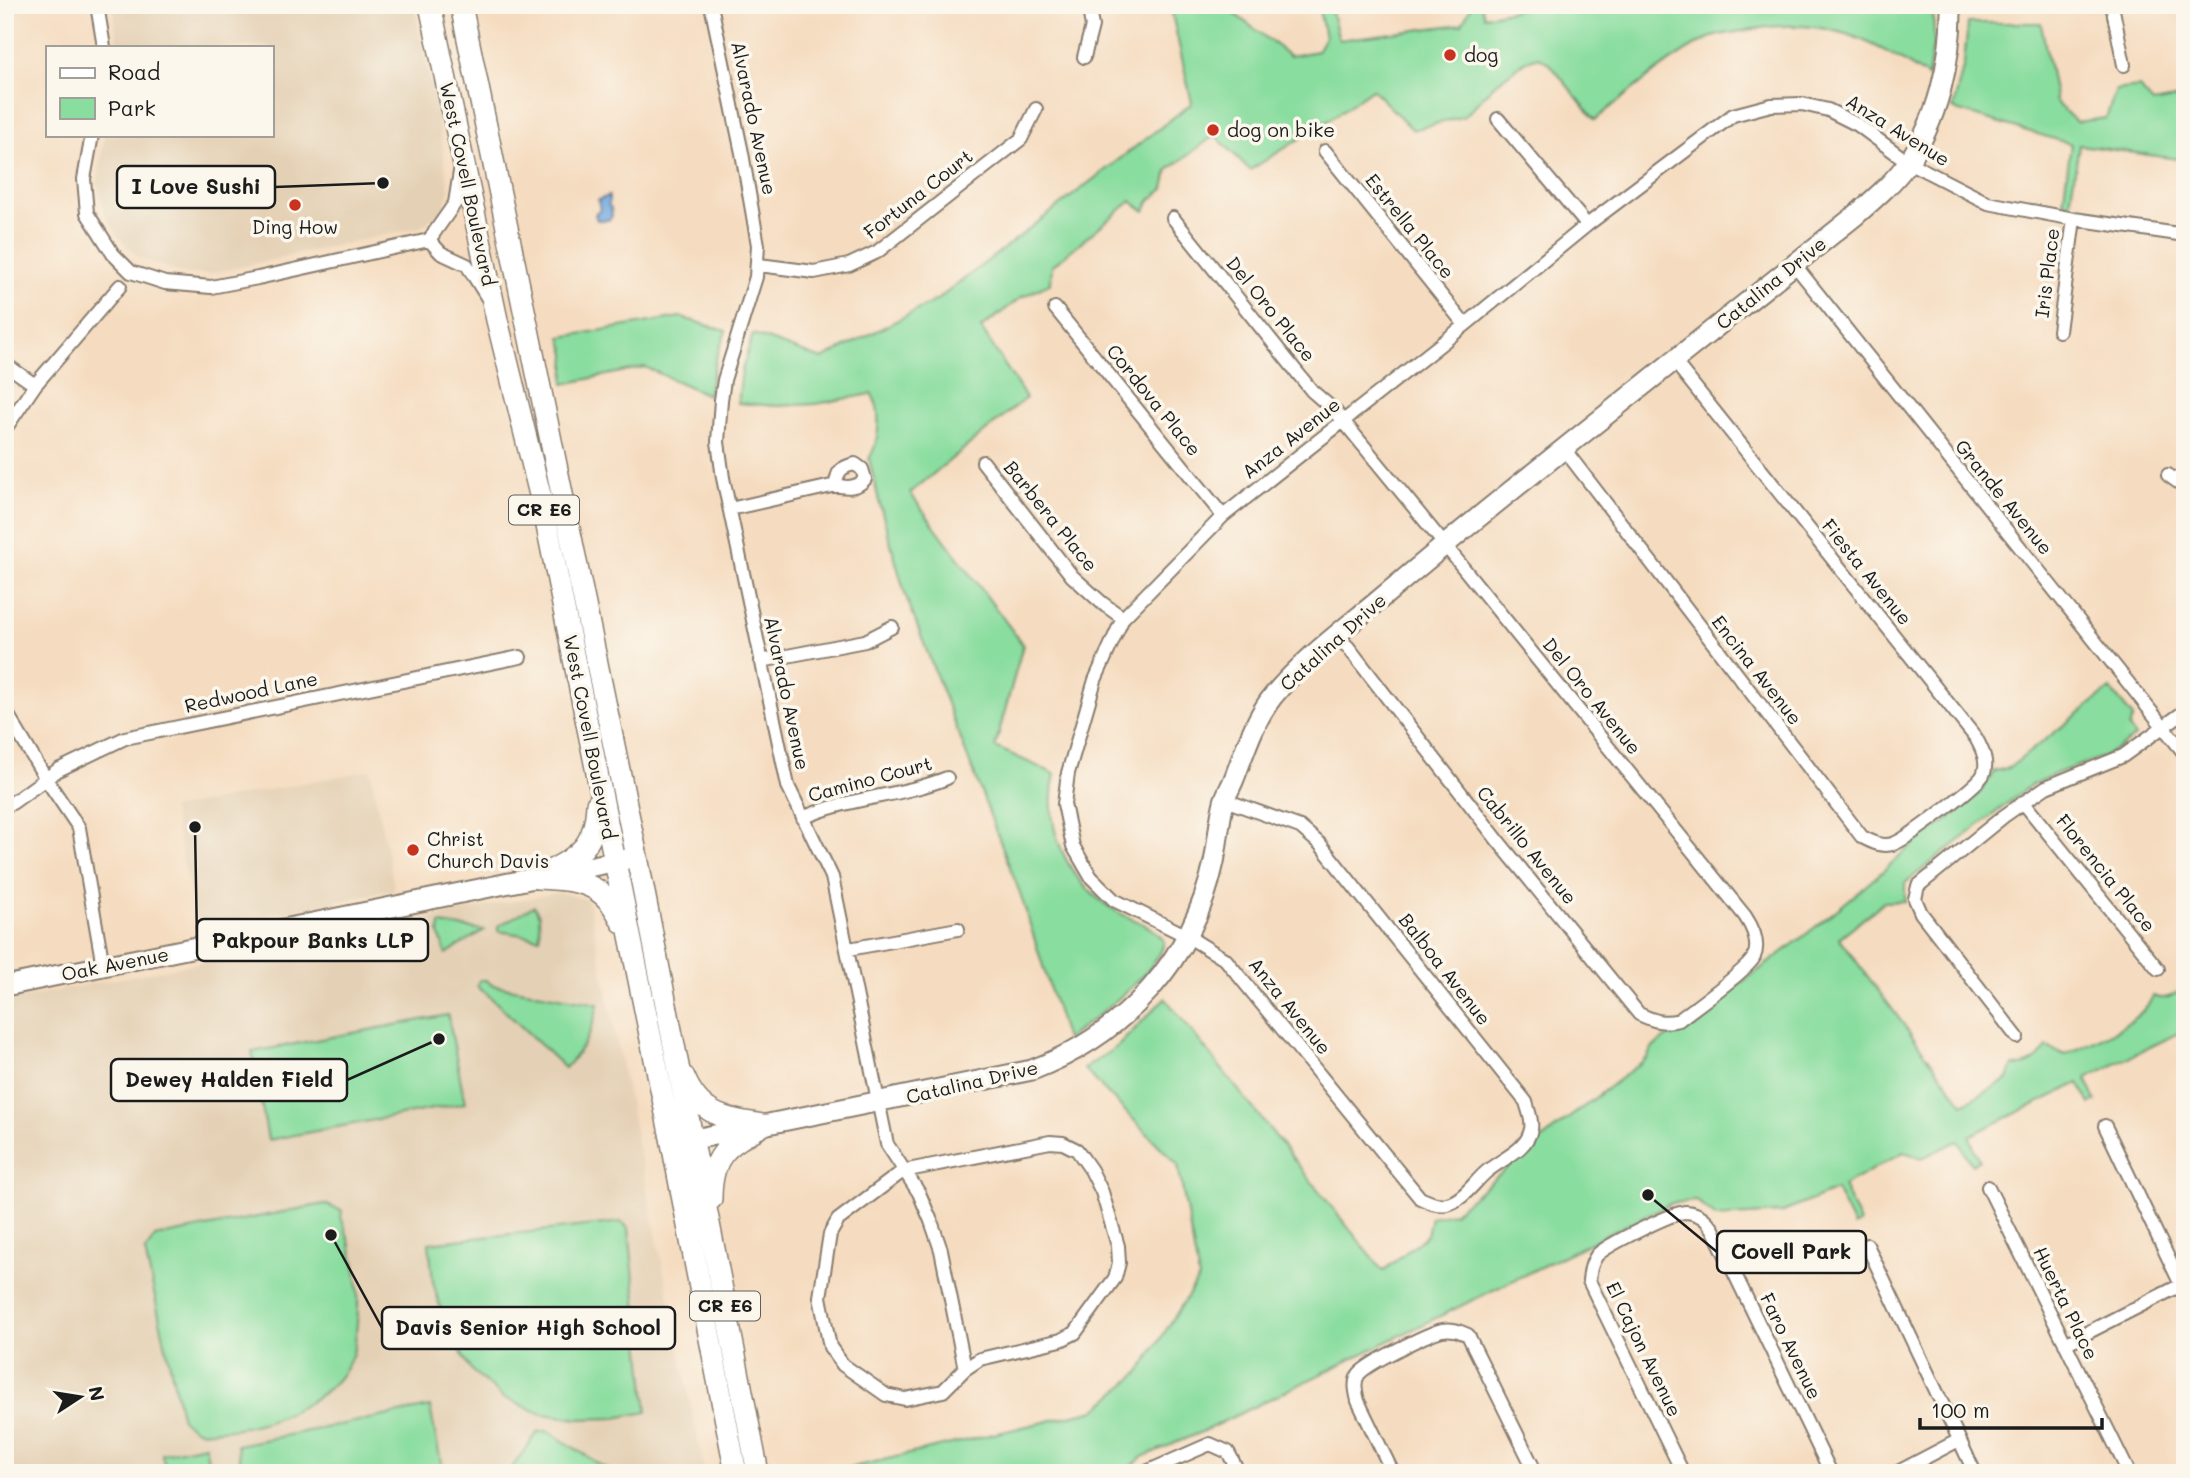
<svg xmlns="http://www.w3.org/2000/svg" width="2190" height="1478" font-family="Mali,sans-serif">
<style>
.built{fill:#e4d0b4}
.green{fill:#89dd9f;stroke:#527c5e;stroke-width:2}
.water{fill:#6fa7de;stroke:#46627d;stroke-width:2}
.lines{fill:none;stroke-linecap:round;stroke-linejoin:round}
.street-casing{stroke:#887c6e;stroke-width:16}
.secondary-casing{stroke:#887c6e;stroke-width:23}
.primary-casing{stroke:#887c6e;stroke-width:24}
.street{stroke:#fff;stroke-width:12}
.secondary{stroke:#fff;stroke-width:19}
.primary{stroke:#fff;stroke-width:21}
.poi-dot{fill:#c8321e;stroke:#fbf7ec;stroke-width:2.5}
.labels{text-anchor:middle;stroke-width:7;stroke-linejoin:round;paint-order:stroke}
.shield{fill:#fbf7ec;stroke:#5f5e5a;stroke-width:2}
.shield-label{font-size:18px;font-weight:bold;fill:#1c1c1c}
.poi-label{font-size:19px;fill:#1c1c1c;stroke:#fbf7ec;text-anchor:start}
.street-label{font-size:19px;fill:#1c1c1c;stroke:#fbf7ec}
.leader{fill:none;stroke:#1c1c1c;stroke-width:2.5}
.callout-dot{fill:#1c1c1c;stroke:#fbf7ec;stroke-width:2.5}
.callout{fill:#fbf7ec;stroke:#1c1c1c;stroke-width:2.5}
.callout-label{font-size:21px;text-anchor:middle;font-weight:bold;fill:#1c1c1c}
</style>
<rect width="100%" height="100%" fill="#fbf7ec"/>
<filter id="ink" filterUnits="userSpaceOnUse"><feTurbulence type="fractalNoise" baseFrequency=".0143" numOctaves="2"/><feDisplacementMap in="SourceGraphic" scale="14" xChannelSelector="R" yChannelSelector="G"/><feConvolveMatrix kernelMatrix="1 2 1 2 8 2 1 2 1" color-interpolation-filters="sRGB"/></filter>
<filter id="wash" filterUnits="userSpaceOnUse"><feTurbulence type="fractalNoise" baseFrequency=".00686" numOctaves="4" result="noise"/><feDisplacementMap in="SourceGraphic" scale="28" xChannelSelector="R" yChannelSelector="G"/><feGaussianBlur stdDeviation="1.57" result="paint"/><feColorMatrix in="noise" values="0 0 0 0 0 0 0 0 0 0 0 0 0 0 0 0 0 1.4 0 .05"/><feComposite in="paint" operator="in"/></filter>
<g filter="url(#wash)">
<rect width="100%" height="100%" fill="#f5dcc0"/>
<path class="built" d="M 113,5 L 414,5 L 437,113 L 449,190 L 443,211 L 420,227 L 209,274 L 184,274 L 140,258 L 119,238 L 105,214 L 97,183 L 105,135 L 271,135 L 271,47 L 118,47 Z
M 370,770 L 395,890 L 198,929 L 172,809 Z
M 560,892 L 588,900 L 705,1473 L 10,1473 L 5,1468 L 5,1001 Z"/>
<path class="green" d="M 1170,5 L 1223,5 L 1290,56 L 1317,51 L 1325,37 L 1318,5 L 1330,5 L 1339,40 L 1462,24 L 1472,5 L 1481,5 L 1484,16 L 1541,5 L 1933,5 L 1934,40 L 1928,77 C 1866,35 1818,15 1743,31 C 1732,33 1717,34 1707,39 C 1666,60 1630,92 1595,120 L 1550,64 L 1539,57 L 1526,61 L 1494,85 L 1465,116 L 1413,130 L 1372,89 L 1325,123 L 1250,170 L 1215,135 L 1168,170 L 1164,189 L 1150,200 L 1145,211 L 1131,201 L 1052,266 L 1051,283 L 1022,297 L 981,328 L 1026,398 L 910,493 L 1023,645 L 995,747 L 1055,774 C 1042,828 1068,883 1116,911 C 1131,920 1157,926 1164,942 C 1160,972 1091,1020 1066,1040 L 1021,896 L 905,594 L 880,505 L 869,459 C 879,443 883,408 871,394 L 816,404 L 777,406 L 738,403 L 742,370 L 753,334 L 822,359 L 937,300 L 1192,103 Z
M 1968,23 L 2041,23 L 2056,102 L 2076,122 L 2106,118 L 2116,90 L 2139,87 L 2153,103 L 2185,97 L 2185,160 L 2079,145 L 2070,203 L 2063,203 L 2071,144 L 1953,109 L 1964,63 Z
M 680,317 L 726,331 L 716,358 L 708,395 L 645,367 L 564,384 L 566,354 L 561,337 Z
M 2110,689 L 2133,717 L 2129,728 L 2135,737 L 2131,740 L 2101,758 L 2057,773 L 2031,785 L 1905,883 L 1905,901 L 1884,902 L 1839,938 L 1963,1104 L 2008,1079 L 2013,1065 C 2028,1069 2039,1059 2047,1047 L 2065,1055 C 2092,1042 2141,1024 2153,996 C 2166,1002 2175,994 2185,987 L 2185,1030 L 2086,1078 L 2096,1101 L 2090,1104 L 2079,1083 L 1969,1136 L 1979,1160 L 1972,1165 L 1958,1141 L 1922,1158 L 1904,1152 L 1843,1186 L 1860,1223 L 1854,1226 L 1836,1190 L 1781,1213 L 1716,1217 L 1697,1201 L 1672,1203 L 1206,1430 L 1142,1457 L 1124,1473 L 828,1473 L 1095,1410 L 1139,1373 L 1199,1278 L 1178,1165 L 1084,1069 L 1118,1046 L 1165,998 L 1383,1271 L 1427,1235 L 1431,1217 L 1453,1213 L 1552,1131 L 1647,1058 L 1652,1048 C 1738,985 1826,924 1904,852 C 1932,826 1977,808 1994,771 L 2009,768 Z
M 534,906 L 539,915 L 540,938 L 498,931 L 498,926 Z
M 440,924 L 484,930 L 446,954 L 439,934 Z
M 480,980 L 486,980 L 492,985 L 598,1004 C 592,1033 585,1046 565,1068 L 485,992 L 480,990 L 477,985 Z
M 448,1015 L 465,1103 L 268,1140 L 252,1052 Z
M 324,1204 L 342,1211 L 341,1217 C 356,1255 362,1292 356,1332 C 355,1340 355,1351 351,1358 C 333,1402 266,1427 222,1430 C 215,1430 206,1432 200,1431 C 194,1430 187,1423 182,1420 L 145,1252 L 155,1237 Z
M 622,1222 L 629,1229 L 647,1412 L 615,1418 L 579,1419 L 542,1414 L 504,1398 L 471,1370 L 445,1324 L 433,1282 L 429,1243 Z
M 430,1407 L 443,1473 L 242,1473 L 237,1445 Z
M 548,1431 L 613,1473 L 508,1473 L 538,1432 Z
M 205,1445 L 209,1465 L 166,1473 L 162,1454 Z"/>
<path class="water" d="M 609,196 L 609,206 L 611,208 L 612,216 L 609,220 L 597,220 L 595,214 L 600,210 L 598,200 Z"/>
</g>
<g filter="url(#ink)">
<g class="lines">
<defs>
<path id="street" d="M 97,5 L 104,47
M 711,5 L 742,153 L 758,245 L 756,277 L 724,380 L 721,400 L 718,442 L 723,478 L 788,786 L 832,877 L 887,1144 L 919,1193 L 931,1221 L 941,1250 L 965,1369
M 2112,5 L 2124,65
M 1084,57 L 1092,26 L 1088,5
M 1498,119 L 1587,225
M 92,135 L 84,179 L 87,213 L 113,254 L 131,272 L 165,283 L 211,287 L 258,278 L 429,240 L 455,203 L 460,172
M 1325,151 L 1465,325
M 1173,218 L 1312,391 L 1335,411 L 1444,544 L 1745,916 C 1753,928 1760,943 1754,957 C 1747,971 1694,1008 1679,1020 C 1663,1024 1654,1021 1639,1014 L 1499,842 L 1348,647 L 1336,636
M 429,240 L 441,253 L 467,265 L 487,297
M 1794,264 L 2185,754
M 759,265 L 814,272 L 849,265 L 877,252 L 1021,139 L 1036,109
M 1055,308 L 1223,516
M 2059,331 L 2074,219
M 5,364 L 35,385
M 5,429 L 35,385 L 120,286
M 1564,449 L 1862,837 C 1872,842 1881,847 1893,844 C 1906,840 1977,786 1983,775 C 1989,763 1982,749 1976,738 L 1674,361
M 983,462 L 1072,576 L 1102,603 L 1123,618
M 2168,475 L 2185,487
M 730,509 L 836,485 C 846,488 858,488 865,479 L 862,469 L 855,464 C 841,467 837,471 836,485
M 761,661 L 865,641 L 892,627
M 5,710 L 46,779 L 79,828 L 103,966
M 1225,800 L 1300,827 L 1320,844 L 1526,1102 C 1528,1110 1533,1121 1531,1129 C 1527,1151 1500,1159 1485,1173 C 1473,1184 1463,1200 1447,1204 C 1437,1206 1429,1202 1420,1198 L 1226,960 L 1187,936 L 1114,900 L 1091,877 L 1073,846 L 1064,804 L 1068,773 L 1095,680 L 1123,618 L 1223,516 L 1465,325 L 1587,225 L 1733,115 L 1771,105 L 1802,104 L 1828,110 L 1858,125 L 1908,162 L 1988,203 L 2074,219 L 2185,235
M 2023,802 L 2158,969
M 5,806 L 12,803 L 58,770 L 125,738 L 520,657
M 803,818 C 849,797 900,797 947,778
M 849,949 L 958,929
M 2017,1037 L 1921,913 L 1915,899 L 1918,886 L 2004,816 L 2046,787 L 2123,756 L 2185,711
M 2105,1126 L 2185,1293
M 1050,1142 L 1063,1143 L 1077,1150 L 1091,1170 L 1102,1192 L 1118,1246 L 1119,1263 L 1115,1278 L 1075,1333 L 1061,1340 L 980,1359 L 965,1369 L 943,1391 L 905,1399 L 886,1395 L 843,1365 L 830,1347 L 820,1297 L 830,1234 L 838,1220 L 903,1171 Z
M 1988,1187 L 2129,1473
M 1867,1245 L 1975,1473
M 2065,1344 L 2185,1283
M 1144,1473 L 1210,1444 L 1228,1452 L 1239,1473
M 1393,1473 L 1358,1401 C 1356,1392 1353,1382 1359,1374 C 1368,1363 1427,1334 1442,1330 C 1452,1328 1459,1331 1468,1335 L 1536,1473
M 1683,1473 L 1589,1281 C 1590,1272 1591,1263 1597,1255 C 1607,1245 1673,1212 1686,1212 C 1699,1213 1706,1219 1713,1229 L 1831,1473
M 1896,1473 L 1959,1440"/>
<path id="secondary" d="M 5,986 L 637,857
M 680,1142 L 1032,1070 C 1124,1035 1193,960 1214,862 C 1218,842 1219,821 1224,802 C 1226,794 1231,787 1234,779 C 1245,751 1254,720 1273,696 C 1301,662 1339,633 1373,605 C 1417,568 1461,531 1506,495 C 1623,402 1739,308 1856,215 C 1874,199 1892,184 1906,165 C 1938,122 1952,58 1951,5"/>
<path id="primary" d="M 430,5 L 497,320 L 544,511 L 672,1143 L 736,1473
M 461,5 L 637,857 L 758,1473
M 537,878 C 575,857 595,852 597,804
M 537,878 C 577,880 604,881 622,922
M 684,1077 C 700,1116 725,1119 763,1125
M 711,1199 C 711,1154 727,1146 763,1125"/>
</defs>
<use href="#street" class="street-casing"/>
<use href="#secondary" class="secondary-casing"/>
<use href="#primary" class="primary-casing"/>
<use href="#street" class="street"/>
<use href="#secondary" class="secondary"/>
<use href="#primary" class="primary"/>
</g>
</g>
<g class="poi-dot">
<circle cx="1450" cy="55" r="7"/>
<circle cx="1213" cy="130" r="7"/>
<circle cx="295" cy="205" r="7"/>
<circle cx="413" cy="850" r="7"/>
</g>
<g class="labels">
<g class="shield">
<rect x="509" y="495.5" width="70" height="29" rx="5"/>
<rect x="690" y="1291.5" width="70" height="29" rx="5"/>
</g>
<g class="shield-label">
<text x="544" y="516">CR E6</text>
<text x="725" y="1312">CR E6</text>
</g>
<g class="poi-label">
<text x="1464" y="62">dog</text>
<text x="1227" y="137">dog on bike</text>
<text x="295" y="234" text-anchor="middle">Ding How</text>
<text x="427" y="846">Christ<tspan x="427" dy="22">Church Davis</tspan></text>
</g>
<g class="street-label">
<text transform="translate(754 118) rotate(78)" y="7">Alvarado Avenue</text>
<text transform="translate(1898 130) rotate(32)" y="7">Anza Avenue</text>
<text transform="translate(468 184) rotate(78)" y="7">West Covell Boulevard</text>
<text transform="translate(918 194) rotate(-38)" y="7">Fortuna Court</text>
<text transform="translate(1410 226) rotate(51)" y="7">Estrella Place</text>
<text transform="translate(2047 273) rotate(-83)" y="7">Iris Place</text>
<text transform="translate(1771 283) rotate(-39)" y="7">Catalina Drive</text>
<text transform="translate(1271 309) rotate(51)" y="7">Del Oro Place</text>
<text transform="translate(1154 400) rotate(51)" y="7">Cordova Place</text>
<text transform="translate(1291 438) rotate(-38)" y="7">Anza Avenue</text>
<text transform="translate(2004 497) rotate(51)" y="7">Grande Avenue</text>
<text transform="translate(1051 516) rotate(51)" y="7">Barbera Place</text>
<text transform="translate(1867 572) rotate(51)" y="7">Fiesta Avenue</text>
<text transform="translate(1333 642) rotate(-42)" y="7">Catalina Drive</text>
<text transform="translate(1757 670) rotate(52)" y="7">Encina Avenue</text>
<text transform="translate(251 692) rotate(-12)" y="7">Redwood Lane</text>
<text transform="translate(787 693) rotate(78)" y="7">Alvarado Avenue</text>
<text transform="translate(1592 696) rotate(51)" y="7">Del Oro Avenue</text>
<text transform="translate(590 737) rotate(79)" y="7">West Covell Boulevard</text>
<text transform="translate(870 779) rotate(-15)" y="7">Camino Court</text>
<text transform="translate(1527 845) rotate(51)" y="7">Cabrillo Avenue</text>
<text transform="translate(2106 873) rotate(51)" y="7">Florencia Place</text>
<text transform="translate(115 964) rotate(-11)" y="7">Oak Avenue</text>
<text transform="translate(1445 969) rotate(52)" y="7">Balboa Avenue</text>
<text transform="translate(1290 1006) rotate(51)" y="7">Anza Avenue</text>
<text transform="translate(972 1082) rotate(-13)" y="7">Catalina Drive</text>
<text transform="translate(2066 1303) rotate(64)" y="7">Huerta Place</text>
<text transform="translate(1791 1346) rotate(64)" y="7">Faro Avenue</text>
<text transform="translate(1644 1349) rotate(64)" y="7">El Cajon Avenue</text>
</g>
</g>
<path class="leader" d="M383 183L275 187M195 827L197 940M439 1039L347 1080M1648 1195L1717 1252M331 1235L382 1328"/>
<g class="callout-dot">
<circle cx="383" cy="183" r="7"/>
<circle cx="195" cy="827" r="7"/>
<circle cx="439" cy="1039" r="7"/>
<circle cx="1648" cy="1195" r="7"/>
<circle cx="331" cy="1235" r="7"/>
</g>
<g class="callout">
<rect x="117" y="166" width="158" height="42" rx="7"/>
<rect x="197" y="919" width="231" height="42" rx="7"/>
<rect x="111" y="1059" width="236" height="42" rx="7"/>
<rect x="1717" y="1231" width="149" height="42" rx="7"/>
<rect x="382" y="1307" width="293" height="42" rx="7"/>
</g>
<g class="callout-label">
<text x="196" y="194">I Love Sushi</text>
<text x="313" y="948">Pakpour Banks LLP</text>
<text x="229" y="1087">Dewey Halden Field</text>
<text x="1791" y="1259">Covell Park</text>
<text x="528" y="1335">Davis Senior High School</text>
</g>
<rect width="2190" height="1478" fill="none" stroke="#fbf7ec" stroke-width="28"/>
<rect x="46" y="46" width="228" height="91" fill="#fbf7ec" stroke="#a29f99" stroke-width="2"/>
<rect x="60" y="68" width="35" height="10" fill="#ffffff" stroke="#a29f99" stroke-width="2"/>
<text x="108" y="80" font-size="21" fill="#1c1c1c">Road</text>
<rect x="60" y="98" width="35" height="21" fill="#89dd9f" stroke="#a29f99" stroke-width="2"/>
<text x="108" y="116" font-size="21" fill="#1c1c1c">Park</text>
<g transform="translate(80 1397) rotate(78)" stroke="#fbf7ec" stroke-width="5" paint-order="stroke">
<path d="M0-5L12 26L0 18L-12 26Z" fill="#1c1c1c"/>
<text y="-10" font-size="19" font-weight="bold" text-anchor="middle" fill="#1c1c1c">N</text>
</g>
<path d="M1920 1418v10h182v-10" fill="none" stroke="#1c1c1c" stroke-width="3.5"/>
<text x="1931" y="1418" font-size="21" fill="#1c1c1c" stroke="#fbf7ec" stroke-width="5" paint-order="stroke">100 m</text>
</svg>
